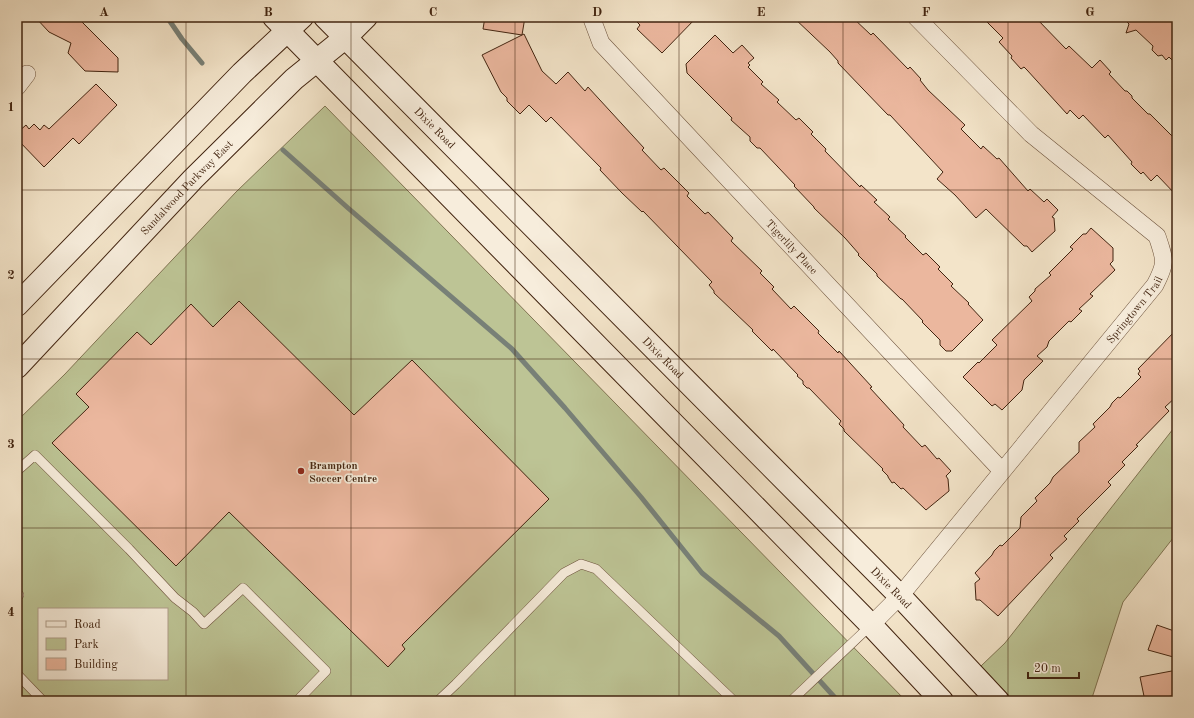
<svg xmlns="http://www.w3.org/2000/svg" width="1194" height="718" font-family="'Old Standard TT',serif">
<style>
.green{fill:#bdc495;stroke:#807452;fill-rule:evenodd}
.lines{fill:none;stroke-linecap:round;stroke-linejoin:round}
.stream{stroke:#788077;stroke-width:5}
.building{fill:#ebb79e;stroke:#422410}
.service-casing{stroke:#6e543e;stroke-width:10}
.minor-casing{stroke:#6e543e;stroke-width:18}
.secondary-casing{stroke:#422410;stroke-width:24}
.service{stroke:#f7eddc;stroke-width:9}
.minor{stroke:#f7eddc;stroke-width:17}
.secondary{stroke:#f7eddc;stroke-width:22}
.grid{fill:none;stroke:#422410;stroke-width:1;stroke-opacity:0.55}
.poi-dot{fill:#8f2418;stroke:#f7eddc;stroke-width:1.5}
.labels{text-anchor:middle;stroke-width:3.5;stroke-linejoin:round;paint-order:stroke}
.street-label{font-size:11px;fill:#422410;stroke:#f7eddc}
.poi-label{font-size:11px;font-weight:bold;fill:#422410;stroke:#f7eddc;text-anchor:start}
.neatline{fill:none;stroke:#422410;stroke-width:1.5}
.grid-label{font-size:13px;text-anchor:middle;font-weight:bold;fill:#422410}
</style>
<rect width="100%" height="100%" fill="#f3e4c9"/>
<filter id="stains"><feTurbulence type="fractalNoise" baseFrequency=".005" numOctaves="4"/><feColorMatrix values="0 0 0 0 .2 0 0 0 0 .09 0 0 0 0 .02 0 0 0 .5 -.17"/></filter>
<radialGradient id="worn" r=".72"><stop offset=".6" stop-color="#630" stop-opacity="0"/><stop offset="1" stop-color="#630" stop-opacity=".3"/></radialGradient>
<path class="green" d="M 325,106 L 906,701 L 17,701 L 17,421 L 65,374 L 236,192 ZM 39,609 L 167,609 L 167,679 L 39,679 Z
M 1177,424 L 1177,533 L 1123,602 L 1091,701 L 1014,701 L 981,666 L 1005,643 Z"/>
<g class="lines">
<path class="stream" d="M 167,17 L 182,39 L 202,63
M 283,150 L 348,208 L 512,349 L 565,408 L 641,497 L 702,573 L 779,636 L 838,701"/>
</g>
<path class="building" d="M 35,17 L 77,17 L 118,58 L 118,72 L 85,71 L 68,53 L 71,43 L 49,32 Z
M 485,17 L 525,17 L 522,35 L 483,29 Z
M 632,17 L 697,17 L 662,53 L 637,29 L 640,25 Z
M 793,17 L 852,17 L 871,35 L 873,33 L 908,69 L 910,67 L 921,79 L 920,80 L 928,90 L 965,125 L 961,129 L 981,149 L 983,146 L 997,159 L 999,158 L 1028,191 L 1030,189 L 1044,202 L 1047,199 L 1058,210 L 1052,217 L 1054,218 L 1055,231 L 1032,252 L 1027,246 L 1024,246 L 986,209 L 976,218 L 955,195 L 937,179 L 943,172 L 890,115 L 888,115 L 838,63 L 838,61 L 830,52 Z
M 982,17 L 1035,17 L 1066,49 L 1069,46 L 1092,68 L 1100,60 L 1111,72 L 1109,74 L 1125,91 L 1127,91 L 1132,96 L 1132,98 L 1148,114 L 1150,114 L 1177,141 L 1177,196 L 1157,175 L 1151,181 L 1143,172 L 1141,174 L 1131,164 L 1132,162 L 1108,135 L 1105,138 L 1083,115 L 1079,119 L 1070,110 L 1067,114 L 1027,70 L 1024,67 L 1021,69 L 1011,58 L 1012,56 L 999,42 L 1003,38 Z
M 1122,17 L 1177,17 L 1177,65 L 1169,57 L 1166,60 L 1162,55 L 1158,56 L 1152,50 L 1153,46 L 1136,30 L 1126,33 L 1129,24 Z
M 524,34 L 542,71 L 556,84 L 568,72 L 585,91 L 588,87 L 644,148 L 642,150 L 661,170 L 664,168 L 689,193 L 687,196 L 705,214 L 708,212 L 733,238 L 731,241 L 762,271 L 760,273 L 774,287 L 772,289 L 791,309 L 794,306 L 819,331 L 818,333 L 838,353 L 839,351 L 872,387 L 870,388 L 904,425 L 903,427 L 922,447 L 925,445 L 937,459 L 939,458 L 951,471 L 946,476 L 948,479 L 949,491 L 926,510 L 903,488 L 901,489 L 894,482 L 892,483 L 888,477 L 888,476 L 882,470 L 883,469 L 844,431 L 844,429 L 839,424 L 841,421 L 809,388 L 807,388 L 803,384 L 803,381 L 797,376 L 798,375 L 773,349 L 772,351 L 752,331 L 753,330 L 714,293 L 714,291 L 709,285 L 712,282 L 643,211 L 642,212 L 622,193 L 600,170 L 601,168 L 551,117 L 546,122 L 529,105 L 520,114 L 507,101 L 507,98 L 501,92 L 482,55 Z
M 715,35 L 733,53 L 742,45 L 754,58 L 748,63 L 750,65 L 748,67 L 763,82 L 761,84 L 779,100 L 777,102 L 796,120 L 799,118 L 813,132 L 811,134 L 826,149 L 825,151 L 860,187 L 861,185 L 877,200 L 874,202 L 890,217 L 888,219 L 906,236 L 905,237 L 923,255 L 926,253 L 940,267 L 938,269 L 953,284 L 951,286 L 969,303 L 968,304 L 983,320 L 952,351 L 946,351 L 940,345 L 940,340 L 922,322 L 923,321 L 902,299 L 901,299 L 877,276 L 877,274 L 858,255 L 859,254 L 845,238 L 814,208 L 814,207 L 794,186 L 795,185 L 760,148 L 757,148 L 750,141 L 750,137 L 731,120 L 732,118 L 687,73 L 686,64 Z
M 96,84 L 117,105 L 79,144 L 73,138 L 44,167 L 17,139 L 17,133 L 26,125 L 29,129 L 34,124 L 40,130 L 44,125 L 49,129 Z
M 1091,228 L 1113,248 L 1113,261 L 1110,264 L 1115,270 L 1090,294 L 1093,296 L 1079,309 L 1082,311 L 1071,322 L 1069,321 L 1049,341 L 1047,347 L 1037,356 L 1043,361 L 1024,380 L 1022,390 L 1002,410 L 995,404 L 992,406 L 963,377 L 978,362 L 979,363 L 997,345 L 992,340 L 1032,301 L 1029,297 L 1035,291 L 1035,289 L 1051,275 L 1049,273 L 1073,249 L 1070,247 L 1083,234 L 1086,234 Z
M 239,301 L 354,415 L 412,360 L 549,499 L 402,645 L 405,649 L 388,667 L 229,512 L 176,566 L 52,443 L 89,407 L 76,394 L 137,332 L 151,345 L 191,304 L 213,327 Z
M 1177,329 L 1177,396 L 1165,407 L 1169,411 L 1136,445 L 1138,446 L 1122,462 L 1125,465 L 1108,482 L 1111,485 L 1077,519 L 1079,521 L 1064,536 L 1067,539 L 1050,555 L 1053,558 L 998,616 L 980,600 L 976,600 L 975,583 L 980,579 L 975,573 L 992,555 L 994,551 L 1000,545 L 1002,546 L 1020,528 L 1021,517 L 1037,501 L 1035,498 L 1050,483 L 1053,477 L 1079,452 L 1079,442 L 1095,427 L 1093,424 L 1110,407 L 1112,403 L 1118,397 L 1120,398 L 1141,377 L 1138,374 L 1140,371 L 1138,369 Z
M 1157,625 L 1177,632 L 1177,658 L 1148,650 Z
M 1177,670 L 1177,695 L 1145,701 L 1140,677 Z"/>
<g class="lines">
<defs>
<path id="service" d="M 17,471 L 35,455 L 129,549 L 175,598 L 193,612 L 204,624 L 243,588 L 326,671 L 297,701
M 17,593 L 19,595 L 17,597
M 17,674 L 43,701
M 438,701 L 456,684 L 564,573 L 581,564 L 596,569 L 734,701
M 791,701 L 871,625"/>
<g id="minor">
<path id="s1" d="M 593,17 L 592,19 L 601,43 L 1002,471"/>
<path d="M 17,87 L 27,74"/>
<path id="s2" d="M 871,625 L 900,596 L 1155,285 C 1167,262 1165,260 1157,236 L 1031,134 L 916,17"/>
</g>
<g id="secondary">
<path d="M 274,17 L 871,625 L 942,701"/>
<path id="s3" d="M 325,17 L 900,596 L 998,701"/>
<path d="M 17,305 L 242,73 L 302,17"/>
<path id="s4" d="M 17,367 L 193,179 L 294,79 L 346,37 L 366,17"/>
</g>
</defs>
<use href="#service" class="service-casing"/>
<use href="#minor" class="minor-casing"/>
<use href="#secondary" class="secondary-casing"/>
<use href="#service" class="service"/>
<use href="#minor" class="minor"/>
<use href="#secondary" class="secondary"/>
</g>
<path class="grid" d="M 186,17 L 186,701M 351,17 L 351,701M 515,17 L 515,701M 679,17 L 679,701M 843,17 L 843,701M 1008,17 L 1008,701M 17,190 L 1177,190M 17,359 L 1177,359M 17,528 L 1177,528"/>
<circle class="poi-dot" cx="301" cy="471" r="4"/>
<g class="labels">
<g class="street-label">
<text dy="4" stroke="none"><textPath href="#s3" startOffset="156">Dixie Road</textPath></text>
<text dy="4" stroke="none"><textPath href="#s4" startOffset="247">Sandalwood Parkway East</textPath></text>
<text dy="4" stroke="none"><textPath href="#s1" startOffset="307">Tigerlily Place</textPath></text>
<text dy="4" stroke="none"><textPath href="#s2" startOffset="411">Springtown Trail</textPath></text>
<text dy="4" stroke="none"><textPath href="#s3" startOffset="480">Dixie Road</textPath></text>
<text dy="4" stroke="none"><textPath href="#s3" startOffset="804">Dixie Road</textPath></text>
</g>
<g class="poi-label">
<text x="309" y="469">Brampton<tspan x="309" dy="13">Soccer Centre</tspan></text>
</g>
</g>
<rect width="1194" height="718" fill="none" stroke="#f3e4c9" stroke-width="44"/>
<rect x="38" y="608" width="130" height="72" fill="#f7eddc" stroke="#af9d8a"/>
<rect x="46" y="621" width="20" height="6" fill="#f7eddc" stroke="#af9d8a"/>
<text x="74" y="628" font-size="12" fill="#422410">Road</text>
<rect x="46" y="638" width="20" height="12" fill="#bdc495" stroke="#af9d8a"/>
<text x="74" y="648" font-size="12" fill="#422410">Park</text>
<rect x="46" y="658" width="20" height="12" fill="#ebb79e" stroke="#af9d8a"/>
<text x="74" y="668" font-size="12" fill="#422410">Building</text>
<path d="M1028 672v6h51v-6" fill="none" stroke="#422410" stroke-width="2"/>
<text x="1034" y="672" font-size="12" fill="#422410" stroke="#f7eddc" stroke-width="3" paint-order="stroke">20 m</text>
<rect x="22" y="22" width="1150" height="674" class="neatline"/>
<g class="grid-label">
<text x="104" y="16">A</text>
<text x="268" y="16">B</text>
<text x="433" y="16">C</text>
<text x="597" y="16">D</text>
<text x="761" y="16">E</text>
<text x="926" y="16">F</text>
<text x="1090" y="16">G</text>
<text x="11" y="111">1</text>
<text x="11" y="279">2</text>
<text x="11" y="448">3</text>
<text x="11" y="616">4</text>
</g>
<rect width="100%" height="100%" filter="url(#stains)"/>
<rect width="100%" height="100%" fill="url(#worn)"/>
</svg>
